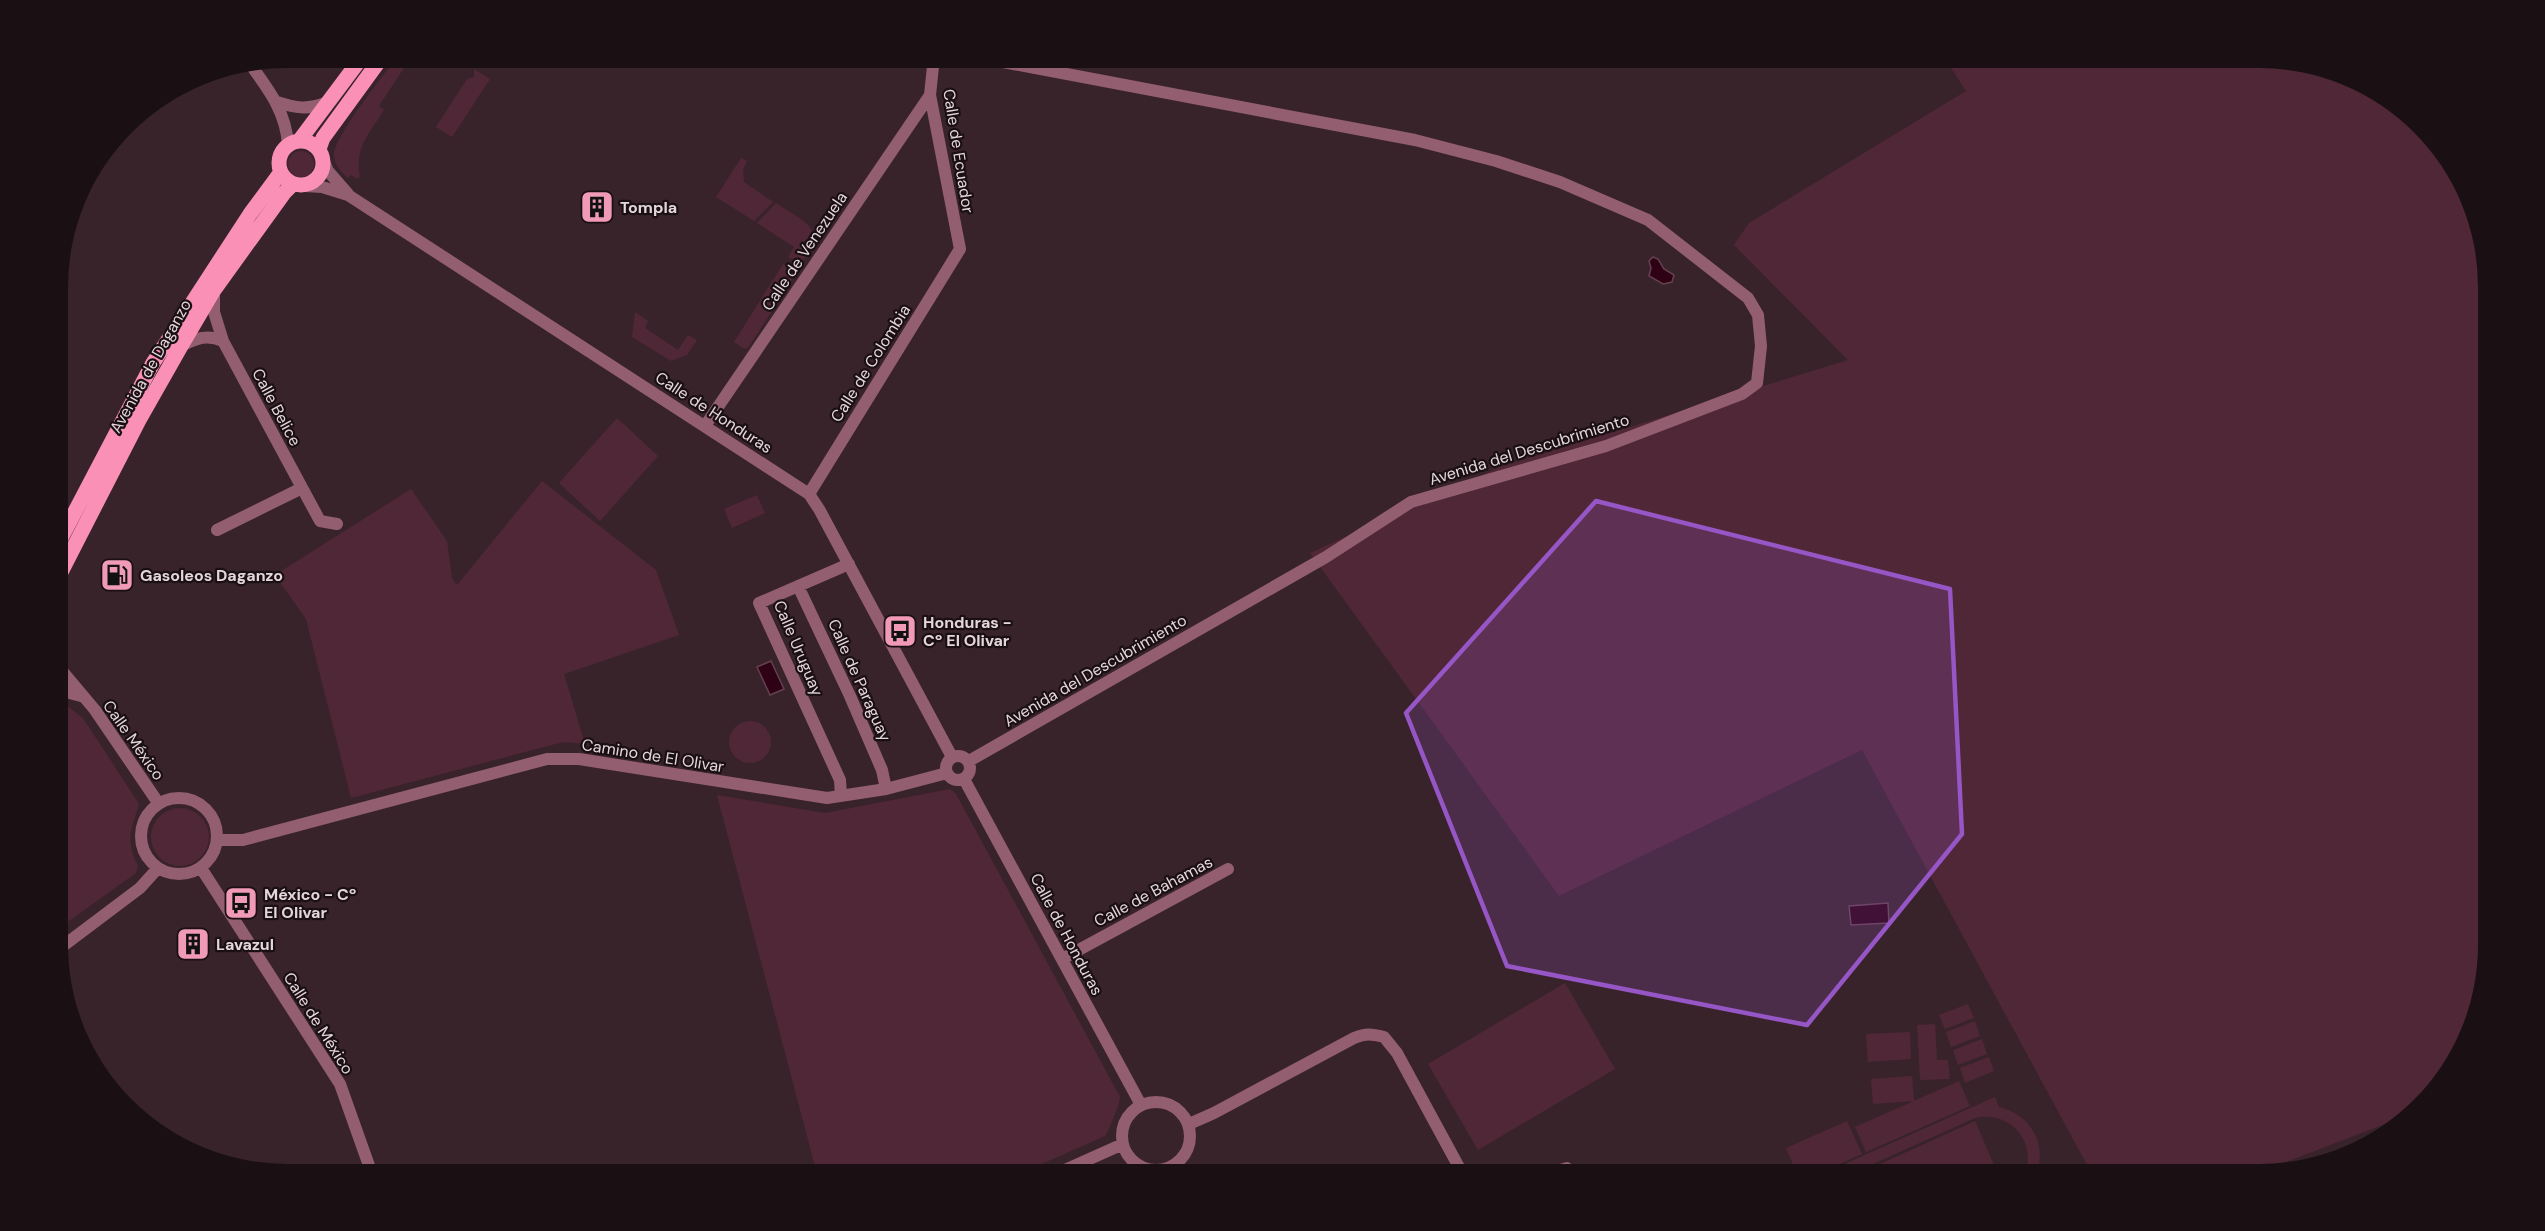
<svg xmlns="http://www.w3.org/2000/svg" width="2545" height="1231" font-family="'DM Sans',sans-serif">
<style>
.green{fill:#502736}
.water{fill:#2e0115;stroke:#654150;stroke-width:1.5}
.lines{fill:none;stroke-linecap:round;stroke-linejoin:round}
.minor{stroke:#935f70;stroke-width:12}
.major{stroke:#fa90b6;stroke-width:15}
.marked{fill:#9656c6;fill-opacity:0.2;stroke:#9656c6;stroke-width:4.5;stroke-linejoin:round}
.labels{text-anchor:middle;stroke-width:4.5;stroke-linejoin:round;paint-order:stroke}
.street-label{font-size:16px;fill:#e5d6da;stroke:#1a1013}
.poi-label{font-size:16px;font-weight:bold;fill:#e5d6da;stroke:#1a1013;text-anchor:start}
</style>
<rect width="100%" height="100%" fill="#39232b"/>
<path class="green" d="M 397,57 L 411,57 L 379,106 L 384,110 C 369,134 354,148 360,177 L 357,179 L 351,175 L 348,178 C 341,172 334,165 334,155 C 334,137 385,73 397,57 Z
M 1944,57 L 2258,57 L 2347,75 L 2398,105 L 2441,147 L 2471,199 L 2486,257 L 2488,945 L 2470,1033 L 2431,1095 L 2411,1114 L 2255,1174 L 2092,1174 L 1862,750 L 1559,896 L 1310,553 L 1500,467 L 1848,360 L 1734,245 L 1749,223 L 1966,91 Z
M 474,69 L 490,79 L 452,137 L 436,127 L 467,79 L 474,77 Z
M288 164a13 13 0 1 1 26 0a13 13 0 1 1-26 0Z
M 741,158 L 747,161 L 743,170 L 744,182 L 773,202 L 754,221 L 716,197 Z
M 776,203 C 786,210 800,217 809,226 C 819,238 811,259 797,263 L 788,257 L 794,247 L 757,223 Z
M 783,264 L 792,270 L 794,277 L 748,348 L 744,349 L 734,342 Z
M 635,312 L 648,321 L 645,328 L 678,350 L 688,335 L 697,340 L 687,355 L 671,361 L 632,337 Z
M 617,418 L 658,456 L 600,521 L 559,483 Z
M 542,481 L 656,570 L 679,635 L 564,674 L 585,744 L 563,742 L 351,798 L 306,619 L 275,575 L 411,489 L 447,541 L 452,578 L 457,585 Z
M 757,495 L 765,513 L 732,528 L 724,509 Z
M 58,699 L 83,718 L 139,804 C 131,831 125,839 138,866 L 136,873 L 59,928 Z
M729 742a21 21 0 1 1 42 0a21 21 0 1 1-42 0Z
M 950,789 L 956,794 L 1120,1097 C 1121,1100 1108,1133 1105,1136 L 1019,1174 L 817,1174 L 717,795 L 825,813 Z
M151 837a29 29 0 1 1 58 0a29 29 0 1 1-58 0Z
M 1565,983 L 1615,1069 L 1478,1150 L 1428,1064 Z
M 1968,1004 L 1974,1018 L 1945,1029 L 1939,1015 Z
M 1975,1021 L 1980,1036 L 1951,1047 L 1946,1032 Z
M 1935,1024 L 1937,1060 L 1948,1060 L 1950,1079 L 1920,1080 L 1917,1025 Z
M 1910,1032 L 1911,1059 L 1868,1062 L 1866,1034 Z
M 1982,1039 L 1987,1054 L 1958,1065 L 1953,1050 Z
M 1989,1057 L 1994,1071 L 1965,1083 L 1960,1068 Z
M 1912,1076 L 1914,1101 L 1873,1104 L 1871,1079 Z
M 1959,1081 L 1970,1106 L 1866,1152 L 1855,1127 Z
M 1995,1097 L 1999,1107 C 2030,1114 2047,1143 2037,1174 L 2025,1174 C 2037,1140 2009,1110 1975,1118 L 1851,1174 L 1822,1174 Z
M 1847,1121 L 1862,1154 L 1818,1174 L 1797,1174 L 1786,1148 Z
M 1975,1121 L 1998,1174 L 1858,1174 Z"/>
<path class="water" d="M 1653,257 L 1658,259 L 1664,269 L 1674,275 L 1672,282 L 1663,284 L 1649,276 L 1651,268 L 1649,261 Z
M 771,661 L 784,689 L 770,695 L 757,667 Z
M 1888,903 L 1889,923 L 1851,925 L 1849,906 Z"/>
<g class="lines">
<path class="minor" d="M 250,64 C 269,90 286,112 288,145
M 277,102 C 296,108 307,110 326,103
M 323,159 L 328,171 L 348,194
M 305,186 L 322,187 L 348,195 L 809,494 L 819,509 L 952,757
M 223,341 L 320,521 L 337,524
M 181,346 C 197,338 207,334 223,341 L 214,312 L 214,290
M 705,426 L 930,95
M 809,494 L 960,249 L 930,95 L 934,57
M 217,530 L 302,488
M 798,586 L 850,696 L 882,770 L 886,789
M 58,666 L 95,710 L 159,804
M 58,690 L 81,696
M946 768a12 12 0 1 1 24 0a12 12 0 1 1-24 0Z
M 969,761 L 1326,557 L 1411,502 L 1606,446 L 1742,394 L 1757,383 L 1761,346 L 1758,315 L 1748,298 L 1648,220 L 1560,182 L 1496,161 L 1415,140 L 977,57
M 964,779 L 1141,1105
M 841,796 L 840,780 L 759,603 L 849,564
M141 836a38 38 0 1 1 76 0a38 38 0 1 1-76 0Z
M 217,840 L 243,840 L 547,759 L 579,759 L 827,798 L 886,789 L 947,773
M 201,868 L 340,1084 L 372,1174
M 59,949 L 140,888 L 158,868
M 1062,959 L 1228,869
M1122 1136a34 34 0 1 1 68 0a34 34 0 1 1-68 0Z
M 1189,1124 L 1214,1113 L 1354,1038 C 1366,1033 1372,1034 1384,1037 L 1397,1053 L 1460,1169 L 1465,1174
M 1056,1174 L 1123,1144
M 1548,1174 L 1567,1168"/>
<path class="major" d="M279 163a22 22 0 1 1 44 0a22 22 0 1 1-44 0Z
M 299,141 L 362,57
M 319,149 L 323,138 L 382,57
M 58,544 L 153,363 L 250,214 L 281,172
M 58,578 L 139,420 L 181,346 L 214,290 L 284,193 L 293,184"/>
</g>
<path class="marked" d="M 1596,501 L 1950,589 L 1962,834 L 1807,1025 L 1507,966 L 1406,713 Z"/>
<defs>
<symbol id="building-square" viewBox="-11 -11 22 22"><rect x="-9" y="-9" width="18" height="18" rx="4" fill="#f09ab7" stroke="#1a1013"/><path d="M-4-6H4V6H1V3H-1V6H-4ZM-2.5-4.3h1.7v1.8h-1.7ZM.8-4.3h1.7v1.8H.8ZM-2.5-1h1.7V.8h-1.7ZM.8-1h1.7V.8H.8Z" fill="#111"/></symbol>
<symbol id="fuel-square" viewBox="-11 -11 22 22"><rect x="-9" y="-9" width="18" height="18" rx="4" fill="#f09ab7" stroke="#1a1013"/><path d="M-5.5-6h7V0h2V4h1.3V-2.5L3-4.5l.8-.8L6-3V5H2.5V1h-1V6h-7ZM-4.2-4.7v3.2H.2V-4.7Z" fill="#111"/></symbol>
<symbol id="bus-square" viewBox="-11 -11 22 22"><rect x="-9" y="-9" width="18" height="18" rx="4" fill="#f09ab7" stroke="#1a1013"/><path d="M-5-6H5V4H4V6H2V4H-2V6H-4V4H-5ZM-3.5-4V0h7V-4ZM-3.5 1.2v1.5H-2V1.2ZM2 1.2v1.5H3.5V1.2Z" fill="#111"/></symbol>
</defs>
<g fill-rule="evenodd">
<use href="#building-square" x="578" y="188" width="38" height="38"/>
<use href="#fuel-square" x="98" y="556" width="38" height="38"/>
<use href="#bus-square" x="881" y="612" width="38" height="38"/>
<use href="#bus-square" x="222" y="884" width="38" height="38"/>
<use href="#building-square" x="174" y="925" width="38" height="38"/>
</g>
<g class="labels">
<g class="street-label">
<text transform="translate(959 151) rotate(81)" y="6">Calle de Ecuador</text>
<text transform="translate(804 251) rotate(-56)" y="6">Calle de Venezuela</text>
<text transform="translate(870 363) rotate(-58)" y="6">Calle de Colombia</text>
<text transform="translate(150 366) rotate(-61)" y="6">Avenida de Daganzo</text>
<text transform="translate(277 407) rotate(62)" y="6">Calle Belice</text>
<text transform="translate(714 412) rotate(33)" y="6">Calle de Honduras</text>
<text transform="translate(1529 449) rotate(-17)" y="6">Avenida del Descubrimiento</text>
<text transform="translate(799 648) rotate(67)" y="6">Calle Uruguay</text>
<text transform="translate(1095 670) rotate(-30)" y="6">Avenida del Descubrimiento</text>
<text transform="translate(860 680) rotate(66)" y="6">Calle de Paraguay</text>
<text transform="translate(134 740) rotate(55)" y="6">Calle México</text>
<text transform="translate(653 755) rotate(9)" y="6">Camino de El Olivar</text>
<text transform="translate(1153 891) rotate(-28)" y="6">Calle de Bahamas</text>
<text transform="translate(1067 934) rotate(62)" y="6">Calle de Honduras</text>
<text transform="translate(319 1023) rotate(58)" y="6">Calle de México</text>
</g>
<g class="poi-label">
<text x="620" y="213">Tompla</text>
<text x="140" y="581">Gasoleos Daganzo</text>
<text x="923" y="628">Honduras -<tspan x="923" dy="18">Cº El Olivar</tspan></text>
<text x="264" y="900">México - Cº<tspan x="264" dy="18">El Olivar</tspan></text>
<text x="216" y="950">Lavazul</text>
</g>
</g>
<path d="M0 0H2545V1231H0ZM287 68H2259A219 219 0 0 1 2478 287V945A219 219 0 0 1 2259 1164H287A219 219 0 0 1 68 945V287A219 219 0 0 1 287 68Z" fill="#1a1013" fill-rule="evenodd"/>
</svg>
